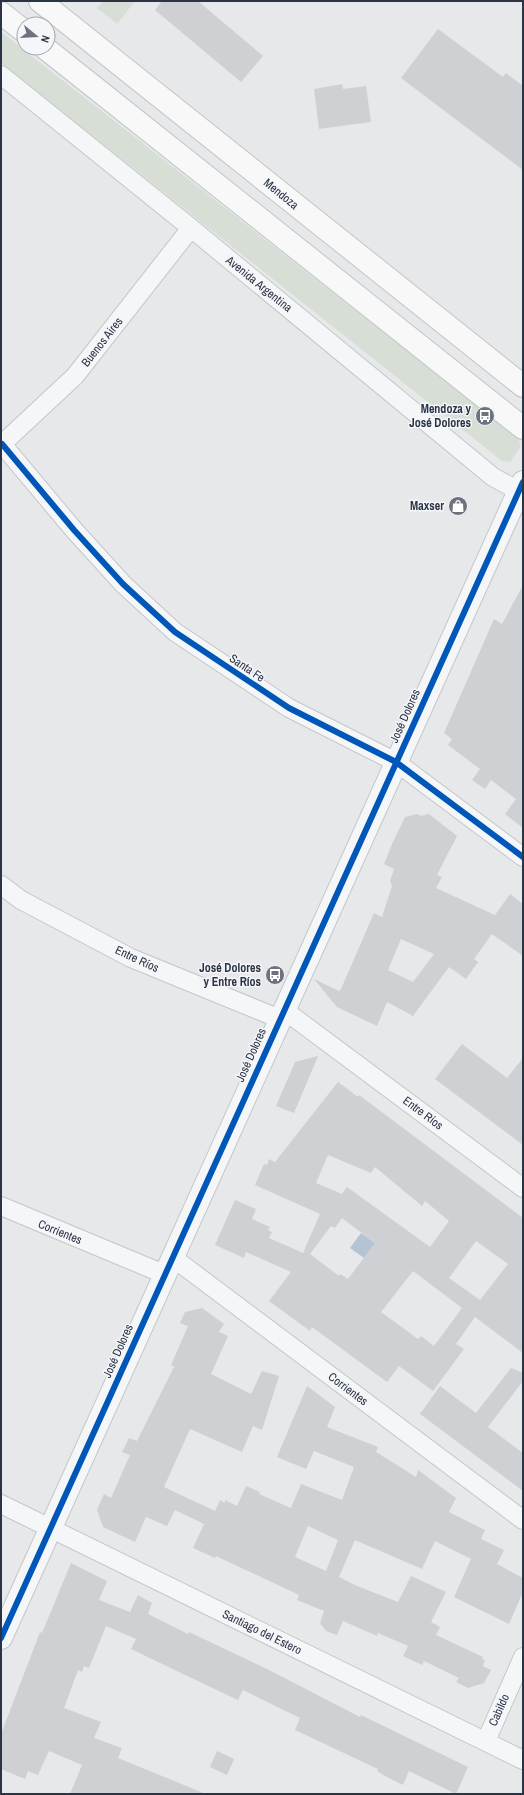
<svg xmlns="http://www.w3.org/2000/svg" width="524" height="1795" font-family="'Archivo Narrow',sans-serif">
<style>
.green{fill:#d6ded6}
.water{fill:#b4c4d5}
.building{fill:#ced0d3;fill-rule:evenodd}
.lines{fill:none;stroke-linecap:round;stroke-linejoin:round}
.minor-casing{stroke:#c4c6c8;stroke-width:20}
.tertiary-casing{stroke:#c4c6c8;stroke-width:24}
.primary-casing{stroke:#c2c5c8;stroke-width:24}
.minor{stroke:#f5f6f7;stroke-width:18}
.tertiary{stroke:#f5f6f7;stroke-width:22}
.primary{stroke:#f8f8f8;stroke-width:22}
.cycleway-casing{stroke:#f4f6f9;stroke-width:8}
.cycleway{stroke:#0057b8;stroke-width:6}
.labels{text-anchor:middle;stroke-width:3;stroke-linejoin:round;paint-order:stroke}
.street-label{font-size:12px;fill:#2b3445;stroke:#f4f6f9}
.poi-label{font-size:12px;font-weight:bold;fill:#2b3445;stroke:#f4f6f9;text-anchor:end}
</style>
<rect width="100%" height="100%" fill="#e6e8ea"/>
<path class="green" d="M 103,1 L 135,1 L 117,24 L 97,8 Z
M 1,32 L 518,438 L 521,446 L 510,462 L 502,461 L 1,63 Z"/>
<path class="water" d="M 361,1233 L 375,1243 L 364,1258 L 350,1248 Z"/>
<path class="building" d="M 162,1 L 198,1 L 263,56 L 241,82 L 155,10 Z
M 438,29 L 503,77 L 506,73 L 523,86 L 523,170 L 401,78 Z
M 342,84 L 343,89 L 366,86 L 371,122 L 319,129 L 314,89 Z
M 523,585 L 523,828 L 505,814 L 516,799 L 491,780 L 485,789 L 472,780 L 480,769 L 448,745 L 452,739 L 444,733 L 494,619 L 502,624 Z
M 417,814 L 421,816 L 429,814 L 457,836 L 437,875 L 442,877 L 436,888 L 495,915 L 510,894 L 523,904 L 523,956 L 492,934 L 474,959 L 478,962 L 466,979 L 449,967 L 413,1016 L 387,1002 L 377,1026 L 337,1007 L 314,979 L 339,991 L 341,989 L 374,913 L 382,917 L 392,886 L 390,881 L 394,869 L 384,864 L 393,842 L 405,817 ZM 401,939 L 434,954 L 413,982 L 388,970 Z
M 462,1044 L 507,1078 L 523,1058 L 523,1145 L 435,1079 Z
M 318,1056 L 294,1113 L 276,1106 L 295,1062 Z
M 338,1082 L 358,1097 L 359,1095 L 523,1218 L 523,1353 L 475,1317 L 456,1344 L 464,1349 L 433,1391 L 399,1366 L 387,1382 L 312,1327 L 310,1331 L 269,1301 L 291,1272 L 246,1252 L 244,1258 L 215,1245 L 235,1200 L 256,1209 L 252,1219 L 270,1227 L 268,1230 L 272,1232 L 269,1238 L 303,1253 L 320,1214 L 255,1185 L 264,1164 L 267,1165 L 269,1159 L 275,1162 ZM 328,1155 L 371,1173 L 375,1167 L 422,1206 L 425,1201 L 449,1221 L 430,1247 L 347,1187 L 342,1194 L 316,1183 ZM 342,1218 L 375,1243 L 348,1279 L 340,1274 L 339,1276 L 310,1254 L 331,1226 L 335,1228 ZM 476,1241 L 508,1264 L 480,1300 L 449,1278 ZM 413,1271 L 462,1308 L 434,1346 L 421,1336 L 418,1339 L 381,1312 Z
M 202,1308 L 224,1324 L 219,1332 L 228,1336 L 211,1374 L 251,1394 L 262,1371 L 279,1376 L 262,1430 L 253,1426 L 242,1452 L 190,1429 L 164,1487 L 215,1511 L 220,1500 L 225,1503 L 225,1500 L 237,1506 L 246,1486 L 260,1492 L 259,1494 L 291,1508 L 301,1484 L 342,1500 L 354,1467 L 314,1451 L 306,1469 L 277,1457 L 307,1386 L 335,1407 L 327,1427 L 378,1447 L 376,1452 L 416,1477 L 418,1470 L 456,1498 L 449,1512 L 485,1530 L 481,1539 L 504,1550 L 497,1564 L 523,1578 L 523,1592 L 509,1624 L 454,1597 L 471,1559 L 435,1541 L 422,1569 L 355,1540 L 339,1577 L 357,1586 L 398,1602 L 411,1576 L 446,1592 L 431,1622 L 440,1627 L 436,1635 L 483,1657 L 482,1659 L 485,1660 L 483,1666 L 491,1670 L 484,1683 L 468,1688 L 456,1682 L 459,1678 L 424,1661 L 422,1665 L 403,1656 L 408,1646 L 378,1633 L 377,1636 L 343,1621 L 337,1635 L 326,1631 L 320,1623 L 324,1611 L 297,1600 L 299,1595 L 216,1556 L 215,1558 L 193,1548 L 204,1524 L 175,1510 L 167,1526 L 146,1517 L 135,1542 L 103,1527 L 97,1510 L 104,1494 L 111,1498 L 130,1455 L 122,1452 L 129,1438 L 137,1441 L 174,1367 L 171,1365 L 188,1326 L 180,1323 L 185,1312 ZM 308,1526 L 338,1540 L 326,1571 L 295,1557 Z
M 511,1368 L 523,1373 L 523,1381 L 488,1427 L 523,1453 L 523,1491 L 420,1414 L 440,1386 L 476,1413 Z
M 71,1563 L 107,1581 L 99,1600 L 130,1612 L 138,1595 L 152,1603 L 148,1614 L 188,1634 L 189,1632 L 271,1671 L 360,1717 L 361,1715 L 468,1767 L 456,1794 L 409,1771 L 403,1785 L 385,1776 L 377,1771 L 378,1769 L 295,1730 L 300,1718 L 243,1690 L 238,1700 L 204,1684 L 131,1649 L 136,1639 L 106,1626 L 89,1668 L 84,1666 L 82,1672 L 78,1670 L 64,1708 L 101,1722 L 94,1738 L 122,1748 L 118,1758 L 206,1794 L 70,1794 L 82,1765 L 49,1751 L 38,1775 L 28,1771 L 25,1779 L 1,1769 L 1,1734 L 40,1632 L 42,1633 Z
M 217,1751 L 234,1759 L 227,1775 L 210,1767 Z"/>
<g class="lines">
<defs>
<path id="minor" d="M 1,75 L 191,228 L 493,477 L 519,491
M 2,444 L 74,530 L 123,584 L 175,632 L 289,708 L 396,762 L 523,857
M 1,445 L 75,376 L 191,228
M 1,885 L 21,900 L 131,958 L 280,1019
M 284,1010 L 523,1188
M 1,1206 L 164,1274
M 172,1257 L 523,1520
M 1,1504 L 523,1760
M 486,1741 L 523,1657"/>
<path id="tertiary" d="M 1,1638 L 523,482"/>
<path id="primary" d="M 40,1 L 523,386
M 1,13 L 24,31
M 45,48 L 523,428"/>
</defs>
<use href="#minor" class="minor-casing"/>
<use href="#tertiary" class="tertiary-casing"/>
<use href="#primary" class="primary-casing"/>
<use href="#minor" class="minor"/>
<use href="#tertiary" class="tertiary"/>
<use href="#primary" class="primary"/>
<defs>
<path id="cycleway" d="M 2,444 L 74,530 L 123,584 L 175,632 L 289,708 L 396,762 L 523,857
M 1,1638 L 523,482"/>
</defs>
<use href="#cycleway" class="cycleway-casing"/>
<use href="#cycleway" class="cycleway"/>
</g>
<defs>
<symbol id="bus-disc" viewBox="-11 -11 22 22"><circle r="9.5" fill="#6c737f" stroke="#f4f6f9"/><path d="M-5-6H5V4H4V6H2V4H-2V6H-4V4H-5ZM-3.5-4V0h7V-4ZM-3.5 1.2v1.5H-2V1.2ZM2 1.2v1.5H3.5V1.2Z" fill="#fff"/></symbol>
<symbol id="shop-disc" viewBox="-11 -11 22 22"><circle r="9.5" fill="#6c737f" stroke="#f4f6f9"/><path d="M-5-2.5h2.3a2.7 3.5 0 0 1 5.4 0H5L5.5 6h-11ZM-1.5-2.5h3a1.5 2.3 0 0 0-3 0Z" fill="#fff"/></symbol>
</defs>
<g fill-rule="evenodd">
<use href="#bus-disc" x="474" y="405" width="22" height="22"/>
<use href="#shop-disc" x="447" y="495" width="22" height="22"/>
<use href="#bus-disc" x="264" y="964" width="22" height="22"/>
</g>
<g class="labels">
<g class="street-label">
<text transform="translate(281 194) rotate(39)" y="4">Mendoza</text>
<text transform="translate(259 284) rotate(39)" y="4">Avenida Argentina</text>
<text transform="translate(102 342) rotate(-52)" y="4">Buenos Aires</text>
<text transform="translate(247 668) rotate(34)" y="4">Santa Fe</text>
<text transform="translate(405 716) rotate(-66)" y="4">José Dolores</text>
<text transform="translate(137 959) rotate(25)" y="4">Entre Ríos</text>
<text transform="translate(251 1055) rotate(-66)" y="4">José Dolores</text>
<text transform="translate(423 1113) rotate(37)" y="4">Entre Ríos</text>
<text transform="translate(60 1232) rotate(22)" y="4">Corrientes</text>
<text transform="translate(118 1351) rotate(-66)" y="4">José Dolores</text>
<text transform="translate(348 1389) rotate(37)" y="4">Corrientes</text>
<text transform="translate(262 1632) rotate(26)" y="4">Santiago del Estero</text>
<text transform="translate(499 1710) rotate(-66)" y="4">Cabildo</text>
</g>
<g class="poi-label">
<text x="471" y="413">Mendoza y<tspan x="471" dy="14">José Dolores</tspan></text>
<text x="444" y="510">Maxser</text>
<text x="261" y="972">José Dolores<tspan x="261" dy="14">y Entre Ríos</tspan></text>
</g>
</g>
<rect width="524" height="1795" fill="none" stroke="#2b3445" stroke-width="4"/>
<g transform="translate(36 36) rotate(108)"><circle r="19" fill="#f4f6f9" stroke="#a4a8b1"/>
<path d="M0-3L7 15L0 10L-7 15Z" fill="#6c737f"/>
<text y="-6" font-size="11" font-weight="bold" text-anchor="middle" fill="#2b3445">N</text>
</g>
</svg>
